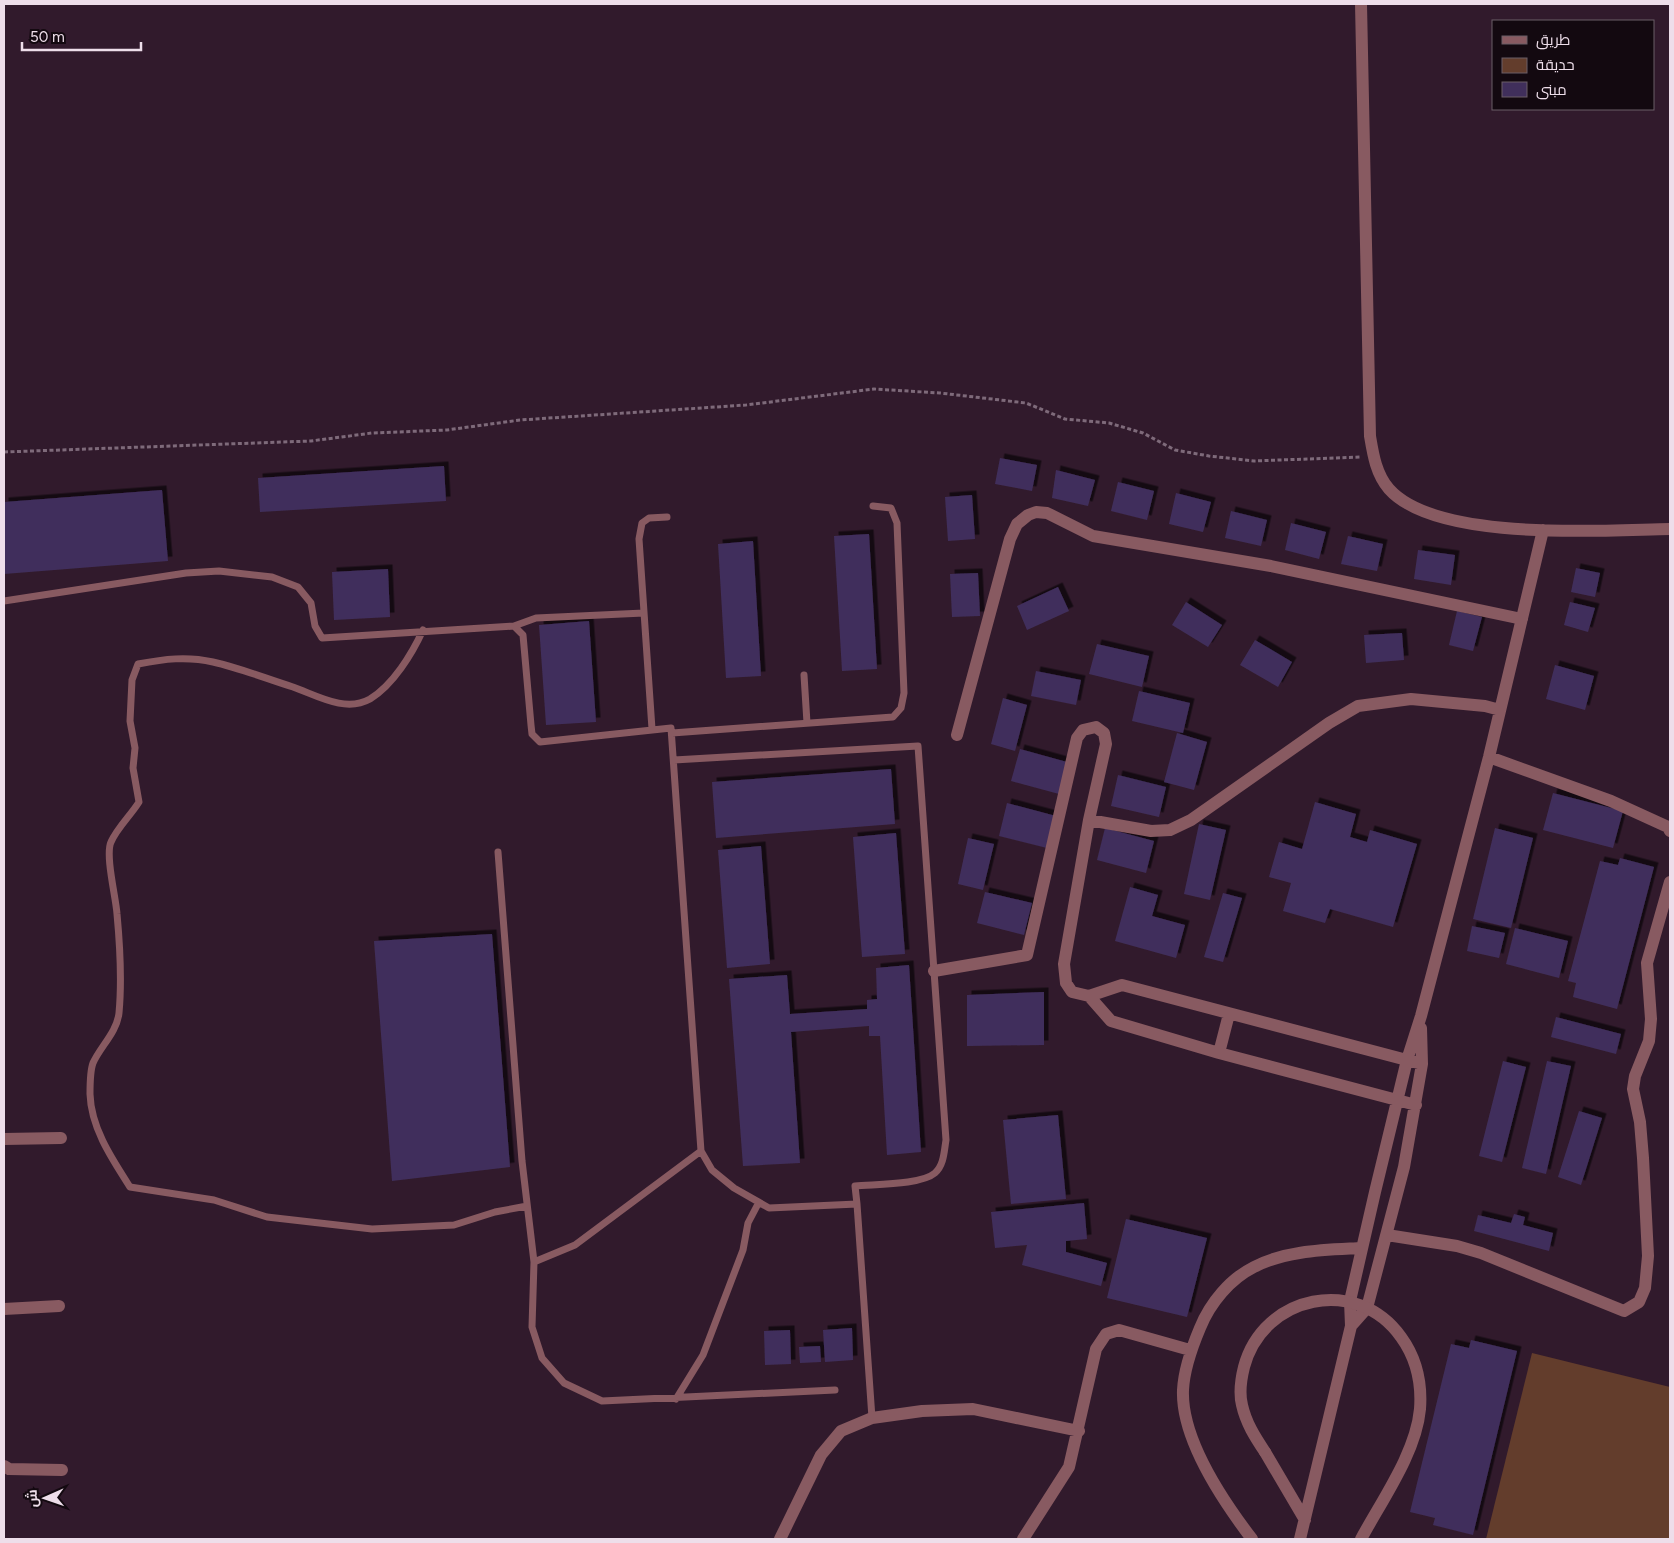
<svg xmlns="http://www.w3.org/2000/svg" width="1674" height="1543" font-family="Figtree,Cairo,sans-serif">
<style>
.green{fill:#633d2c}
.building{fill:#402f5b;filter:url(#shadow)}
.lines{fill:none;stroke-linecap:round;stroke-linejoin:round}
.path{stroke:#7e6a7a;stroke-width:3;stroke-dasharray:4 2.5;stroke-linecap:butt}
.service{stroke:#885a61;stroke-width:7}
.minor{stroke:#885a61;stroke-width:12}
.minor-bridge{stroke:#885a61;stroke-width:12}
</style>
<defs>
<filter id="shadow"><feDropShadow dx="4.5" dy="-4.5" stdDeviation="0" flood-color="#0009"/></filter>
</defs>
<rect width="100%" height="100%" fill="#311a2c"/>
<path class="green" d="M 1532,1353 L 1670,1387 L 1670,1539 L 1486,1539 Z"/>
<path class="building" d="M 1000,458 L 1037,465 L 1032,491 L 995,484 Z
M 444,466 L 446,501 L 260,512 L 258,478 Z
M 1056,470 L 1095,480 L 1088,506 L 1052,498 Z
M 1118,482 L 1154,491 L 1147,520 L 1111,511 Z
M 162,490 L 168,561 L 4,574 L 4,502 Z
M 1176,493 L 1211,502 L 1203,532 L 1169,524 Z
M 972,495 L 975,539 L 948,541 L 945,497 Z
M 1231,511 L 1267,520 L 1261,546 L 1225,538 Z
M 1291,523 L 1326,532 L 1319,559 L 1285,550 Z
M 869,534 L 877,669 L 842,671 L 834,536 Z
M 1348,536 L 1383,544 L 1377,571 L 1341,564 Z
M 753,541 L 761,676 L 726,678 L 718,544 Z
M 1418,550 L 1455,555 L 1451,585 L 1414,579 Z
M 1576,568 L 1600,573 L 1595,597 L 1571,592 Z
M 388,569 L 390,617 L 334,620 L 332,572 Z
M 978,573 L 980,616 L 952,617 L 950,574 Z
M 1058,587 L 1069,611 L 1027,630 L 1017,606 Z
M 1186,602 L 1222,625 L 1208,647 L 1172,625 Z
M 1570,602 L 1595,608 L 1588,632 L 1564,625 Z
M 1457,611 L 1482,617 L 1473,651 L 1449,645 Z
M 589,621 L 596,722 L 546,725 L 539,625 Z
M 1402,633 L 1404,660 L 1366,663 L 1364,635 Z
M 1255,640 L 1292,662 L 1278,687 L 1240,665 Z
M 1097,644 L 1149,656 L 1142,687 L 1089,674 Z
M 1555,665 L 1594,676 L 1585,710 L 1546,699 Z
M 1036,671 L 1081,680 L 1076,705 L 1031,696 Z
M 1139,691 L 1190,703 L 1183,733 L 1132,721 Z
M 1003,698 L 1027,705 L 1015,751 L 991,744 Z
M 1177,733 L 1207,742 L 1194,790 L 1164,782 Z
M 1020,749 L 1067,762 L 1059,794 L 1011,781 Z
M 891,769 L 895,824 L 716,838 L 712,782 Z
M 1118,775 L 1166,787 L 1159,817 L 1111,806 Z
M 1553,793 L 1623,811 L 1613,848 L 1543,830 Z
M 1315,802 L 1356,814 L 1350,837 L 1367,842 L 1370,830 L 1417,844 L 1393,927 L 1330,909 L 1325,923 L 1283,911 L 1291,883 L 1269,877 L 1279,842 L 1302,849 Z
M 1007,803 L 1056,816 L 1047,848 L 999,836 Z
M 1199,824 L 1226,830 L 1210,900 L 1184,894 Z
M 1105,828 L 1154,841 L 1146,873 L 1097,860 Z
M 1495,828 L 1533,838 L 1511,928 L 1473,919 Z
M 896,833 L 905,954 L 862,957 L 853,837 Z
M 968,838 L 994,844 L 983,890 L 958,884 Z
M 761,846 L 770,964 L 727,968 L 718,850 Z
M 1620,858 L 1654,867 L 1617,1009 L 1573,997 L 1576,983 L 1568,981 L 1600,861 L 1618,865 Z
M 1130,887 L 1158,895 L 1152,916 L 1185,925 L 1176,958 L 1115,941 Z
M 985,892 L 1032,903 L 1024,935 L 977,923 Z
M 1223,893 L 1242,898 L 1223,962 L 1204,957 Z
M 1472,926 L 1505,933 L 1499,958 L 1467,951 Z
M 1515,928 L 1568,941 L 1559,978 L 1506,964 Z
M 492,934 L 510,1167 L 392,1181 L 374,941 Z
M 909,965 L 921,1152 L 887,1155 L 880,1036 L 869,1036 L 869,1026 L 791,1032 L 800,1163 L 743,1166 L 729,979 L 787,975 L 790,1014 L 867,1009 L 867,1000 L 877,999 L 876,968 Z
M 1044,992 L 1044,1045 L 967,1046 L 967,995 Z
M 1556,1017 L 1621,1034 L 1616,1054 L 1551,1037 Z
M 1503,1061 L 1526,1067 L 1502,1162 L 1479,1156 Z
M 1547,1061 L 1571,1066 L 1546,1174 L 1522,1168 Z
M 1579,1111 L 1602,1118 L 1581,1185 L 1558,1177 Z
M 1058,1115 L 1066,1199 L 1011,1204 L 1003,1120 Z
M 1084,1203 L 1087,1239 L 1066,1241 L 1066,1252 L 1107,1263 L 1101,1286 L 1022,1265 L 1027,1245 L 995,1248 L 991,1212 Z
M 1514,1214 L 1525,1217 L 1523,1225 L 1553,1233 L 1549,1251 L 1474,1231 L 1478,1215 L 1511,1223 Z
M 1126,1219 L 1207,1238 L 1187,1317 L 1107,1298 Z
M 852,1328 L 853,1360 L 825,1362 L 823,1330 Z
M 790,1330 L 791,1364 L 765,1365 L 764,1331 Z
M 1471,1340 L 1517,1351 L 1473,1535 L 1433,1525 L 1435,1518 L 1410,1512 L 1451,1344 L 1469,1348 Z
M 820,1346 L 821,1362 L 800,1363 L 799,1347 Z"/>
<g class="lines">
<path class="path" d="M 4,452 L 311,441 L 372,433 L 447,430 L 520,420 L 746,405 L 874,389 L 940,393 L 1026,403 L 1065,419 L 1109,423 L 1143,433 L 1175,450 L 1209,456 L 1254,461 L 1360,457"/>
<path class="service" d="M 4,601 L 186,573 L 219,571 L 272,577 L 298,587 L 311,603 L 315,626 L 322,638 L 514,626 L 523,635 L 531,725 L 532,734 L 540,742 L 671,728 L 701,1151 L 712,1170 L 734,1188 L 769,1208 L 857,1204 L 872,1418
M 514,626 L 536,618 L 644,613
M 423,630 C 412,654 393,685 370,699 C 345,713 316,695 293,687 C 267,679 240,668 213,662 C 187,656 164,659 138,664 L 132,680 L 130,721 L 135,748 L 133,768 L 139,802 C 131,815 117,828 111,842 C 105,855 116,898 117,914 C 120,946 122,981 119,1013 C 117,1032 100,1047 93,1063 C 90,1071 90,1085 90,1094 C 91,1128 112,1159 130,1187 L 214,1200 L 267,1217 L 372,1229 L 454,1225 L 495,1212 L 527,1206
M 804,675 L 807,723
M 652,729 L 639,539 L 642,523 L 649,518 L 667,517
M 672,733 L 893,717 L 901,708 L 904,693 L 897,523 L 891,508 L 873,506
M 674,760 L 918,746 L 946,1140 C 944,1152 944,1165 935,1173 C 921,1185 875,1184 855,1186 L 857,1204
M 498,852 L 522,1161 L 534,1262
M 701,1151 L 575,1245 L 534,1262 L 532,1327 L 542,1358 L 564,1383 L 602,1401 L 835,1390
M 676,1399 L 703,1355 L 743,1250 L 748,1223 L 759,1202"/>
<path class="minor" d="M 1361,4 L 1370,436 C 1373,454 1376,474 1389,489 C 1436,542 1602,530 1670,529
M 957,735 L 1010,539 L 1017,524 L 1028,515 L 1036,512 L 1047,513 L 1093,536 L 1271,566 L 1522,619
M 1489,757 L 1611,801 L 1668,827 L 1670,831
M 934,971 L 1027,955 L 1077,738 L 1083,730 L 1096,727 L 1104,733 L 1106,744 L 1089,820
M 1089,996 L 1111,1021 L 1219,1053 L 1416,1105
M 1219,1053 L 1229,1014
M 1422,1064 L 1122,985 L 1089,996 L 1072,992 L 1066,983 L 1064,964 L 1089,820 L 1151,831 L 1170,830 L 1191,820 L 1329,723 L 1358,706 L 1411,699 L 1485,706 L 1500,710
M 4,1139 L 61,1138
M 1387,1235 L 1457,1246 L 1481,1253 L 1624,1311 L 1639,1302 L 1645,1288 L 1648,1256 L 1643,1158 L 1640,1122 L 1633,1089 L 1635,1076 L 1649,1041 L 1651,1019 L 1647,963 L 1670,882
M 4,1309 L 59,1306
M 1351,1326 L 1367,1308 L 1404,1167 L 1422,1064 L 1421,1028
M 1265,1452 L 1305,1520
M 4,1466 L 9,1469 L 62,1470
M 780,1539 L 821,1455 L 841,1431 L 872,1418 L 922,1411 L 973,1409 L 1079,1431
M 1023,1539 L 1069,1467 L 1096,1349 L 1106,1334 L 1119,1330 L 1190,1350
M 1252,1539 C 1223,1501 1181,1440 1183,1390 C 1184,1369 1192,1347 1200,1328 C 1210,1303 1230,1279 1254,1267 C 1287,1250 1326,1250 1362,1248
M 1300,1539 L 1351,1326 L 1350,1301 L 1375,1192 L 1407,1060 L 1421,1016 L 1489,757 L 1543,530"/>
<path class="minor-bridge" d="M 1265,1452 C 1255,1437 1246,1423 1242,1405 C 1239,1393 1241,1379 1244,1367 C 1263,1295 1357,1275 1401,1337 C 1417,1359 1422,1382 1420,1409 C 1416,1453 1382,1500 1361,1539"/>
</g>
<rect width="1674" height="1543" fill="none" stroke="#eedeea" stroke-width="10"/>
<rect x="1492" y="20" width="162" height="90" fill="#130910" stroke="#6b5e67"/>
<rect x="1502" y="36" width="25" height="8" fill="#885a61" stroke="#6b5e67"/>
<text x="1536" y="45" font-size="15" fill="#eedeea">طريق</text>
<rect x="1502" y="58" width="25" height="15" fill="#633d2c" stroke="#6b5e67"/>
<text x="1536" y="70" font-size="15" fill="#eedeea">حديقة</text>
<rect x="1502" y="82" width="25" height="15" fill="#402f5b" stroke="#6b5e67"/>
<text x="1536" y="95" font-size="15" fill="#eedeea">مبنى</text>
<g transform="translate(45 1498) rotate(268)" stroke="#130910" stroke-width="4" paint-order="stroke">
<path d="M0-4L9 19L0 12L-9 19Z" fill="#eedeea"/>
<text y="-8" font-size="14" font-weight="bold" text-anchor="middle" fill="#eedeea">ش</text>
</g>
<path d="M22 42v8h119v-8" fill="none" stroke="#eedeea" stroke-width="2.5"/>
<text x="30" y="42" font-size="15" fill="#eedeea" stroke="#130910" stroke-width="4" paint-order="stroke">50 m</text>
</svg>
